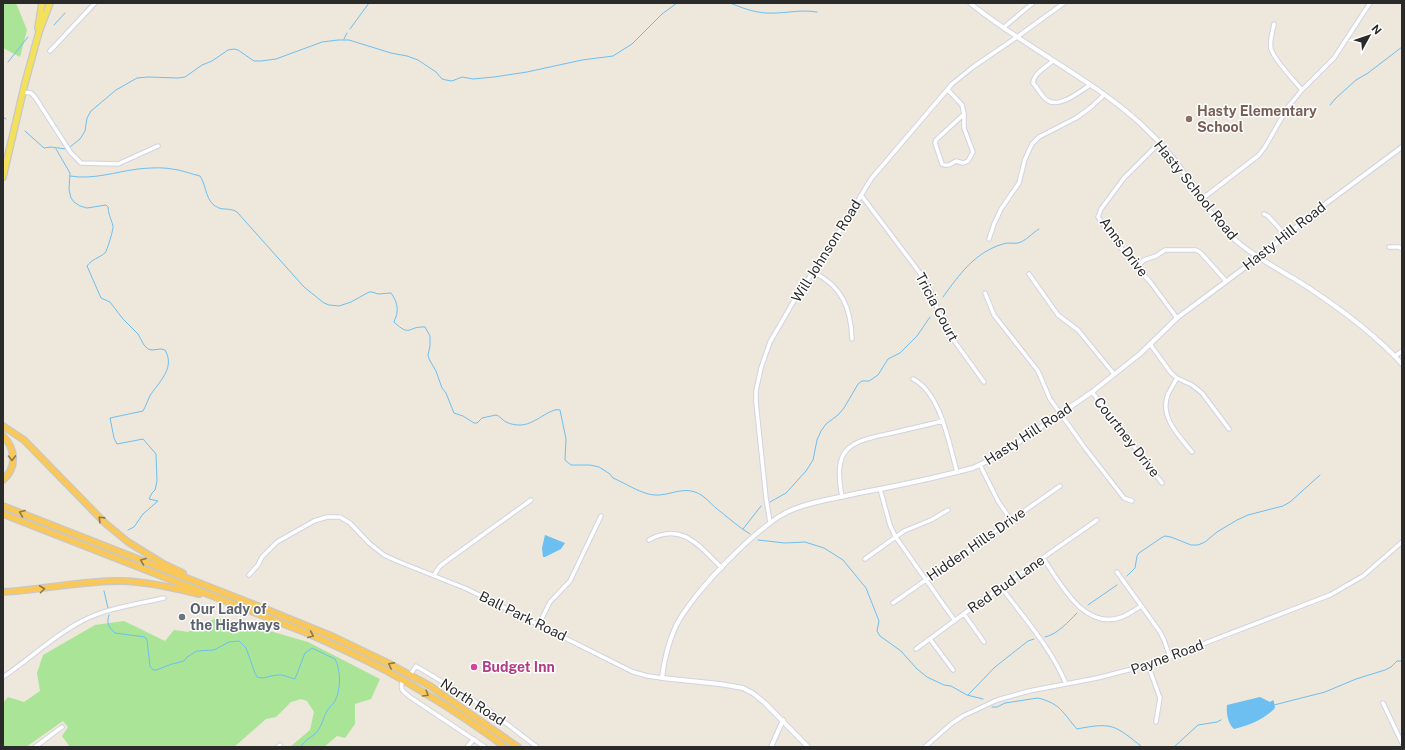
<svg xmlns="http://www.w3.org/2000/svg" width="1405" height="750" font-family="'Public Sans',sans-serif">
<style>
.green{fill:#a9e497}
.water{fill:#6dbff1}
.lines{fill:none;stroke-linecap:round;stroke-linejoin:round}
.stream{stroke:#6dbff1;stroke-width:1}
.minor-casing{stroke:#d1d3e3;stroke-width:5.5}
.tertiary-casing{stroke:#d1d3e3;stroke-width:6}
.primary-casing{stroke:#c8c8c8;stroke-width:8}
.trunk-casing{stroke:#c8c8c8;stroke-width:8}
.minor{stroke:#fff;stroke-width:3.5}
.tertiary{stroke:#fff;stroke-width:4}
.primary{stroke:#f3e05b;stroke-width:5.5}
.trunk{stroke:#f9c858;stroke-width:5.5}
.oneway{stroke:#927941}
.education-dot{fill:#8d6e63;stroke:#fff;stroke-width:1.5}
.worship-dot{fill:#6b7280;stroke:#fff;stroke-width:1.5}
.hotel-dot{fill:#d1479c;stroke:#fff;stroke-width:1.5}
.labels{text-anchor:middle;stroke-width:3;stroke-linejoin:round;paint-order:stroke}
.education-label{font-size:14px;font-weight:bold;fill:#785e54;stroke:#fff;text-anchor:start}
.street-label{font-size:14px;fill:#2a2a2a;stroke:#fff}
.worship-label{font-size:14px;font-weight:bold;fill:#5b616d;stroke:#fff;text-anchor:start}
.hotel-label{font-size:14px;font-weight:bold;fill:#b23c85;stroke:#fff;text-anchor:start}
</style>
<rect width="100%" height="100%" fill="#ede7dc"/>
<path class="green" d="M 3,3 L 16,3 L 27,30 L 20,57 L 3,48 Z
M 216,618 L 242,623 L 308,642 L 380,679 L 371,699 L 355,704 L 355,724 L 345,738 L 337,736 L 324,747 L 290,747 L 310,730 L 314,712 L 307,701 L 301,699 L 291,702 L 276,717 L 266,719 L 234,747 L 70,747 L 62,736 L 68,727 L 63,721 L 26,747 L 3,747 L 3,703 L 8,697 L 24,702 L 40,691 L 37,673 L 43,655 L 95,625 L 124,621 L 165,641 L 174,630 L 188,632 Z"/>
<path class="water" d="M 545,535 L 565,543 L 561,549 L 545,557 L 543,557 L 542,548 Z
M 1260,697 L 1270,702 L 1273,700 L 1274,702 L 1275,708 C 1265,719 1248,726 1234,729 C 1228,724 1226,713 1227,705 Z"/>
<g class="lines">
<path class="stream" d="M 730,3 C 742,8 753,12 766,13 C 784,14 800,9 817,12
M 54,25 L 65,13
M 350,29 L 369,3
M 344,39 L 347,33
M 8,62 L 28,37
M 1330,105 L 1336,98 L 1356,80 L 1368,73 L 1402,47
M 3,117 L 6,119
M 25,131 L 44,148 L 51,147 L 66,149
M 70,147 L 80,139 L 85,131 L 87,118 L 91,111 L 116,90 L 137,78 L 148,77 L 178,78 L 185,77 L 202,65 L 212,61 L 228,50 L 234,49 L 238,50 L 254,61 L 261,61 L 276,59 L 322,42 L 338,40 L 349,40 L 391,53 L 407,56 L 418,60 L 436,72 L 442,79 L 446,80 L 452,81 L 462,77 L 473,79 L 494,77 L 527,72 L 582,60 L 613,56 L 632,44 L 662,14 L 677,3
M 56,149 L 70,173 L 69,190 L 71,198 L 74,202 L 80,206 L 87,208 L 106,205 L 108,207 C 109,217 111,218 113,226 C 114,228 107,251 105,253 C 99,258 92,259 87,266 L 101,298 L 110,302 L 123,319 L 138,334 L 144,345 L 148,349 L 152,350 L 161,349 L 165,350 C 175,367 161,380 151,394 C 148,399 146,406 143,411 L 110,418 L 114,438 L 117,444 L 143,439 L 156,454 L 157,481 L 155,490 L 152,493 L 149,499 L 158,501 L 143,514 L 134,527 L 128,530
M 70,176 C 93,180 115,172 138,169 C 149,168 161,167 172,169 C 182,170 191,174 200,176 C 207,186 205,203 219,208 C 225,210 231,208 237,212 L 304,287 L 324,303 L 329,305 L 339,306 L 351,302 L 369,292 L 372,292 L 378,294 L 391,293 C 395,298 398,306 397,312 C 397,316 395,318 394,322 C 411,338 407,326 425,327 L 430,336 L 430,346 L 428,355 L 429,359 L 436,371 L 442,388 L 446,393 L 454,413 L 463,416 L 474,423 L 477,423 L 482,418 L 496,415 C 500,416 502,420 506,422 C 510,424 515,425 519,425 C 534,426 550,407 560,410 L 566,439 L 565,460 L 571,465 L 590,465 L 599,467 L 610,474 L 613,478 C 625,483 643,495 655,495 C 668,496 682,487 695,492 C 705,495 712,506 721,512 C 731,520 740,528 750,534
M 943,297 C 959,275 975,252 1003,244 C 1008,242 1013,244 1018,243 C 1026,241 1032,233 1039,229
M 770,502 L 786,493 L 806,471 L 813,460 L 817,440 L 821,431 L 826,424 L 838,415 L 844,408 L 858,384 L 862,381 L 869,381 L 878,375 L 888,359 L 900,353 L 917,336 L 930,317
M 743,529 L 761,506
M 758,540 L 785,543 L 805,542 L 824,548 L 843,560 L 866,588 L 879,621 L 877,631 L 880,636 L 901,651 L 917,669 L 927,677 L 944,685 L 951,686 L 967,695 L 983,699
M 1127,576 L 1135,568 L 1137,556 L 1139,553 L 1161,538 L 1165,536 L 1171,537 L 1191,545 L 1198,545 L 1205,542 L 1217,532 L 1237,520 L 1248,515 L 1283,506 L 1290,502 L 1320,475
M 104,591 L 108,608
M 1088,605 L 1117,585
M 109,615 C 106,624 109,627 115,633 L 145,637 L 147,640 L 150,666 L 153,670 L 156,670 L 172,664 L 184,661 L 187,657 L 197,651 L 214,650 L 229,642 L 239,641 L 246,648 L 255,673 L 257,677 L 263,678 L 276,675 L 282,675 L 295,679 L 305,653 L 312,648 L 335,659 C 341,670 341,690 335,701 C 333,705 329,707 327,711 C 323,718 322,726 316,733 C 311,738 304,740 301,747
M 1045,637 C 1058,634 1068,622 1077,613
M 968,695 L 995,667 L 1028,641 L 1034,639
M 1274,705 L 1325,692 L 1356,679 L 1385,670 L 1391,667 L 1397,661 L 1402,661
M 992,707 L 997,707 L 1005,703 L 1038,698 C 1061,704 1062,712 1077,729 C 1112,722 1115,725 1142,747
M 1174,747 L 1198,725 L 1217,722 L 1221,720"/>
<defs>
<path id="minor" d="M 1274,24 C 1273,31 1269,41 1271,49 C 1275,61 1293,79 1302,90
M 1004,27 L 1033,3
M 50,51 L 95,3
M 1053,61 C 1046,67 1034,73 1033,83 C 1038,88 1041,96 1047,100 C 1059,109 1079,92 1090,85
M 948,90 L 962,105 L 964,114 L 964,128 L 973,152 L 968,161 L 963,163 L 956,161 C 950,164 948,167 942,164 L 935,143 L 936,140 L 964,114
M 23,92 L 31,93 L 35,97 L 71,153 L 81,163 L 118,164 L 158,146
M 1160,142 L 1124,178 L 1101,209 L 1098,217 L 1124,252 L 1151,283 L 1177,318
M 861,195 L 920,273 L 929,287 L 941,318 L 950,335 L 984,382
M 1202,199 L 1259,155 L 1265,147 L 1288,107 L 1302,90 L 1334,58 L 1370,3
M 1264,214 L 1268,216 L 1286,236
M 989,239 L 994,224 L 1001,209 L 1019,183 L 1025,159 L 1032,144 L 1039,137 L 1076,118 L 1090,108 L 1104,95
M 1389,247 L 1399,247 L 1402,249
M 1137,267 L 1144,260 L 1156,256 L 1165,250 L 1196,250 L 1201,253 L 1226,281
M 813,272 C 842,286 851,308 852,339
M 1029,274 L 1058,315 L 1078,330 L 1114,374
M 985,293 L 994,315 L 1038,371 L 1050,399 L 1085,448 L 1124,498 L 1132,501
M 1150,344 L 1171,373 L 1177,378 L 1192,385 L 1202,393 L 1229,429
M 1395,356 L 1402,351
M 1177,378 C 1174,383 1171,389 1168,394 C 1159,417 1179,436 1192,452
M 913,379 C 941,393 949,444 957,472
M 1092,392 L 1162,483
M 980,465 L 998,501 L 1011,520
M 880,489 L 890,525 L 895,536 L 955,621
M 842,497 C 833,448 847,442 892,433 C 909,429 926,425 943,421
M 770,522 L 766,498 L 756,402 L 756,391 L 761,368 L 770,342 L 795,299 L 837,235 L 871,179 L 952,84 L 973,67 L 1017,37 L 1064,3
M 649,540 C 682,521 700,547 722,568
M 1043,558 C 1061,584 1084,631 1122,617 C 1129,614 1135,610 1141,606
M 865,559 L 904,531 L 931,520 L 948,510
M 1117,572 L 1160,632 L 1164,640 L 1170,657
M 249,575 L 258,565 L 262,557 L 277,542 L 314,521 L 327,517 L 340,517 L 350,523 L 369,543 L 384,555 L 397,561 L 467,589 L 633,672 L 648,676 L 662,678
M 434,575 L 440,566 L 448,560 L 531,500
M 1001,587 C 1024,618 1051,648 1066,684
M 893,603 L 1060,486
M 964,614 L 984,642
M 539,624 L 550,602 L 570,581 L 601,516
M 930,639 L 953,670
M 916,649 L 984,599 L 1097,520
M 1148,665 L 1160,698 L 1156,722
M 410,675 L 416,666 L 486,708 L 537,747
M 3,677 C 30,659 54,635 84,620 C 108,608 138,604 164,598
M 403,680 C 399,690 403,691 410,697 L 485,747
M 1383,703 L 1402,743
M 35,747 L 62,727
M 278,747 L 280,745
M 467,747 L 474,739
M 925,747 L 951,724 L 963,716 L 997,700 L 1029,691 L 1097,678 L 1148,665 L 1330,595 L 1363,576 L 1402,542"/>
<path id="tertiary" d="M 970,3 C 1024,47 1091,78 1142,125 C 1158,140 1172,155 1184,173 C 1201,197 1217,226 1240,244 C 1261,261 1286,273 1309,288 C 1342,310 1375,334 1402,364
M 771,747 L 783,720
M 808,747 L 765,703 L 754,694 L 743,688 L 720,684 L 662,678 C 664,661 668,644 675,628 C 690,595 760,522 794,509 C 814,501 838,498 859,493 C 892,487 925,480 957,472 L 973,468 L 1000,455 L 1092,392 L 1140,354 L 1177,318 L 1259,257 L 1324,205 L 1402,147"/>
<path id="primary" d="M 38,28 L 42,3
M 3,177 L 25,83 L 39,32 L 50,3"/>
<path id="trunk" d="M 3,426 L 24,440 L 105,523 L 128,542 L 162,563 L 183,573
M 3,436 C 16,449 17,468 3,480
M 3,506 L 258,606 L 334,637 L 388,663 L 430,686 L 518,747
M 3,514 L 307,633 C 334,645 361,657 387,671 C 428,694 468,719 505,747
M 3,592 C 43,590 83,580 123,581 C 149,582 174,588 199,594"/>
</defs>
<use href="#minor" class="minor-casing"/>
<use href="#tertiary" class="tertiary-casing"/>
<use href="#primary" class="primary-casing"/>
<use href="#trunk" class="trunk-casing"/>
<use href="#minor" class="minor"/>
<use href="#tertiary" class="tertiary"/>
<use href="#primary" class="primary"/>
<use href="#trunk" class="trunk"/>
</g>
<defs><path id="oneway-chevron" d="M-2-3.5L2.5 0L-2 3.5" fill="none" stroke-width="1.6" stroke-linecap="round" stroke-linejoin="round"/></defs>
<g class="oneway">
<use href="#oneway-chevron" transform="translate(12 458) rotate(89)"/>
<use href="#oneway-chevron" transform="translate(22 513) rotate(-158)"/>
<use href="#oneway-chevron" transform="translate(101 519) rotate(-136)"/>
<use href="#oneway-chevron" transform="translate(143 561) rotate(-159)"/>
<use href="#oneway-chevron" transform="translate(42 589) rotate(-7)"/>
<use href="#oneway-chevron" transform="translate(311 635) rotate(23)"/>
<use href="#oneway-chevron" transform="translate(391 665) rotate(-152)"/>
<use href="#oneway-chevron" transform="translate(426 694) rotate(31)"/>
</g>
<circle class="education-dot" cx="1189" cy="119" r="4"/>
<circle class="worship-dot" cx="182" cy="617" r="4"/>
<circle class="hotel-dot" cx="474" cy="667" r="4"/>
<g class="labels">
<g class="education-label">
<text x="1197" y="116">Hasty Elementary<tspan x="1197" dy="16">School</tspan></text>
</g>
<g class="street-label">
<text transform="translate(1196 190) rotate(51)" y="5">Hasty School Road</text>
<text transform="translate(1284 236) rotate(-38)" y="5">Hasty Hill Road</text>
<text transform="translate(1124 247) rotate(53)" y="5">Anns Drive</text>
<text transform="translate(826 251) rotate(-58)" y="5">Will Johnson Road</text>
<text transform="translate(937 307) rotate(62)" y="5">Tricia Court</text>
<text transform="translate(1028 434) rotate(-33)" y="5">Hasty Hill Road</text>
<text transform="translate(1127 437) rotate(52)" y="5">Courtney Drive</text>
<text transform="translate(976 544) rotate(-35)" y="5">Hidden Hills Drive</text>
<text transform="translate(1006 584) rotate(-35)" y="5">Red Bud Lane</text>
<text transform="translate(523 616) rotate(26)" y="5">Ball Park Road</text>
<text transform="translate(1167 657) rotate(-20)" y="5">Payne Road</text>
<text transform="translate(473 702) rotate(33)" y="5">North Road</text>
</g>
<g class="worship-label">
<text x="190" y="614">Our Lady of<tspan x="190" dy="16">the Highways</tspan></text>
</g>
<g class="hotel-label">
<text x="482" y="672">Budget Inn</text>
</g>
</g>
<rect width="1405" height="750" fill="none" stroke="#2a2a2a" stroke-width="8"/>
<g transform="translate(1369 36) rotate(50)" stroke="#ffffff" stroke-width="3" paint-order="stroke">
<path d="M0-3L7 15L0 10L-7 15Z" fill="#2a2a2a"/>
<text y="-6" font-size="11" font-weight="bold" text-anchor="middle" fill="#2a2a2a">N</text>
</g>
</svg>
